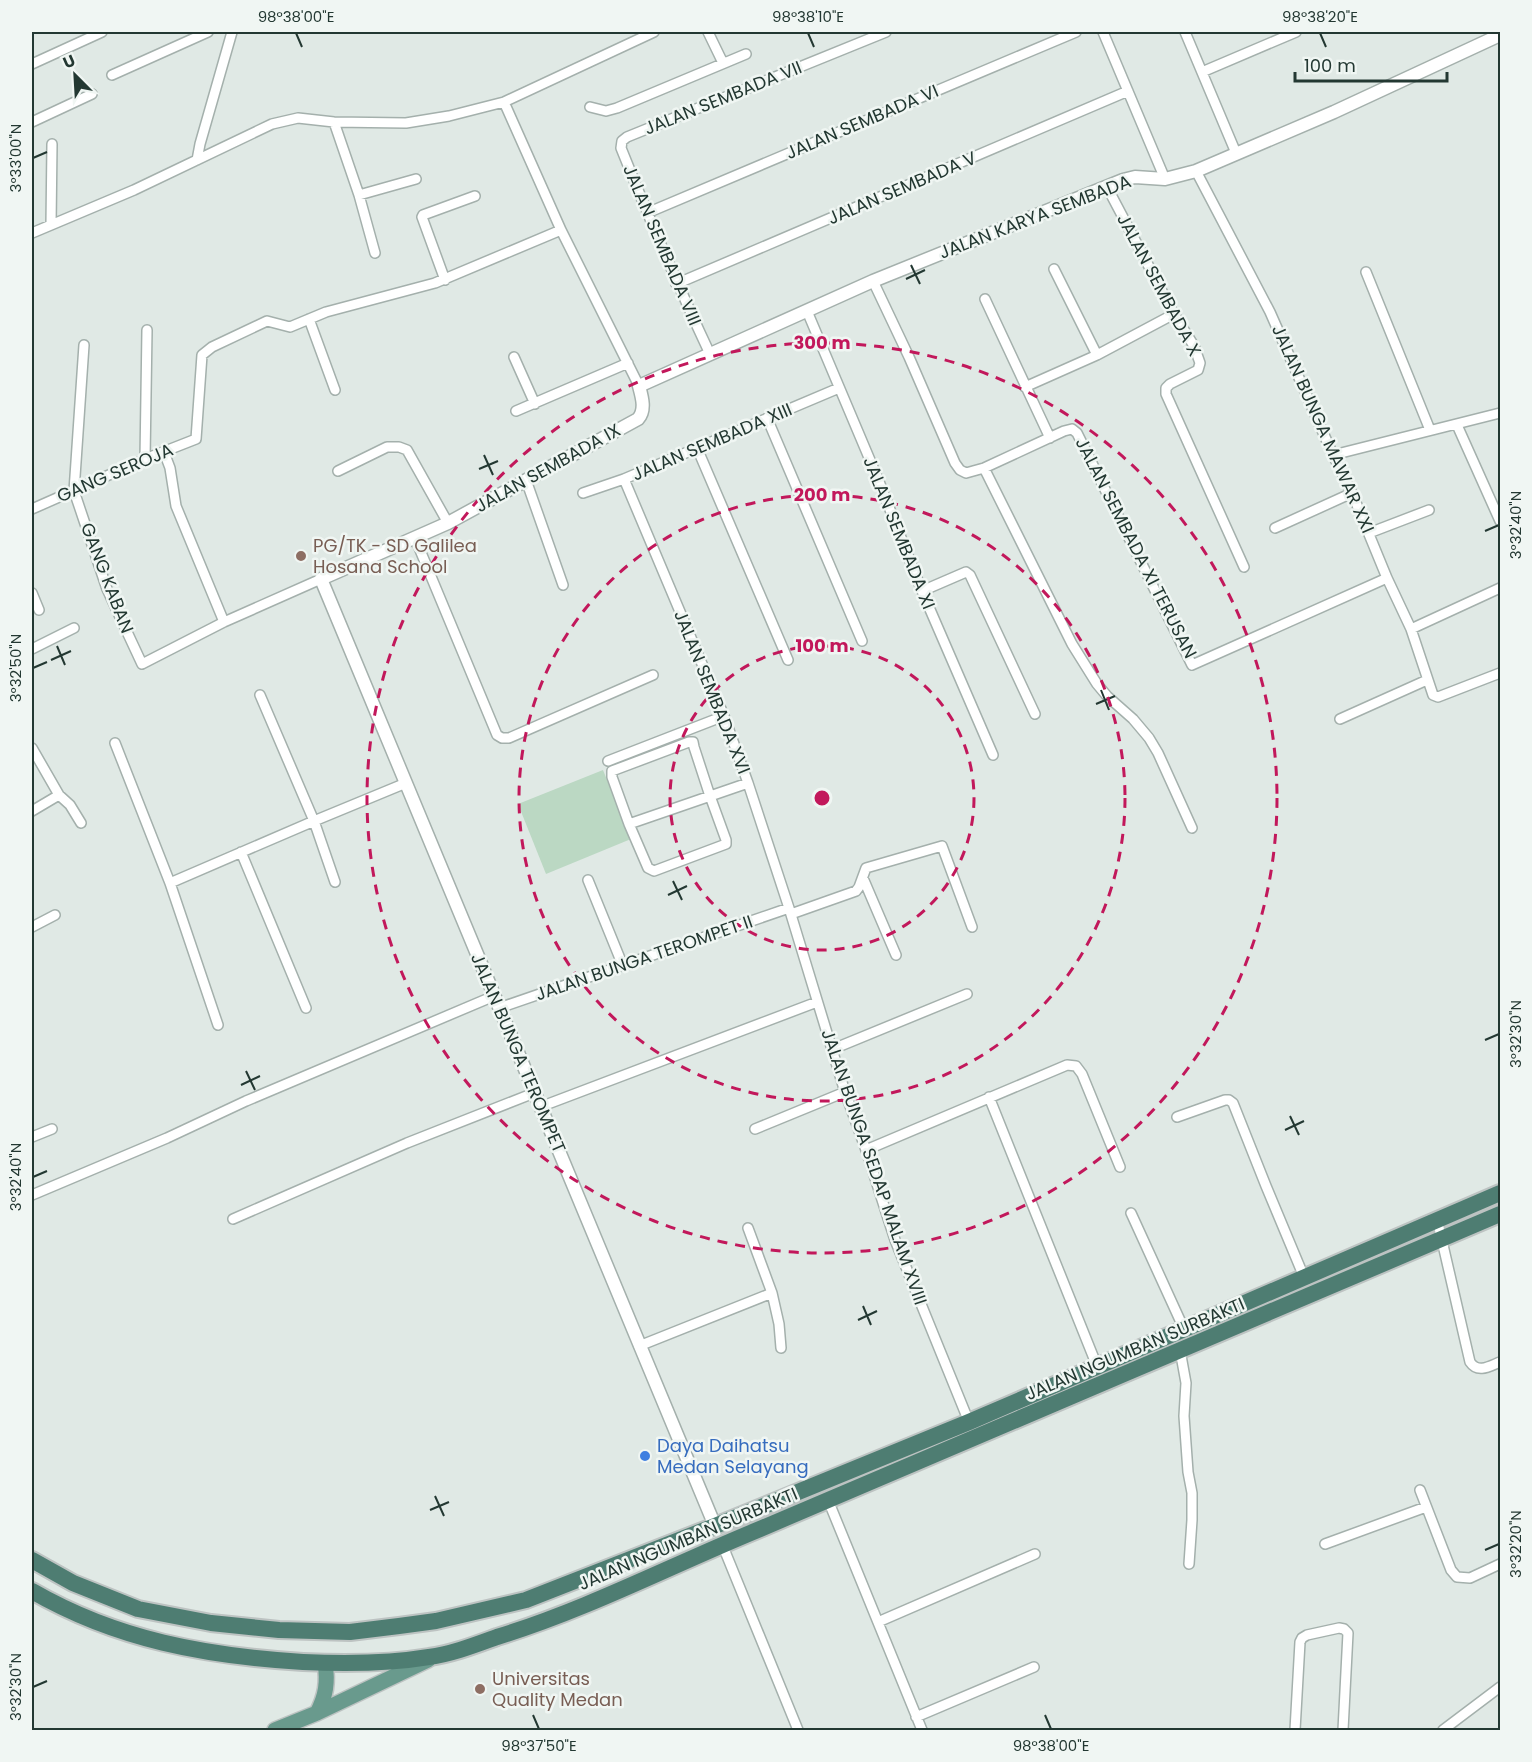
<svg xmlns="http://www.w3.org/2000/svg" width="1532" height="1762" font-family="Poppins,sans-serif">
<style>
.green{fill:#bbd8c3}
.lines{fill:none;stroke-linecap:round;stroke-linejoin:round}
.minor-casing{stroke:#a4b0ac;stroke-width:12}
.tertiary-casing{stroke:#a4b0ac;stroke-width:15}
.primary-casing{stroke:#bdc3c2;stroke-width:18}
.trunk-casing{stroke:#bdc3c2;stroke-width:20}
.minor{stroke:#fff;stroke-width:9}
.tertiary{stroke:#fff;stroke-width:12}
.primary{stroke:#699a8d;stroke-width:15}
.trunk{stroke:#4e7d72;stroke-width:16}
.ticks{fill:none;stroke:#233832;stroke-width:2}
.ring{fill:none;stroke:#c2185b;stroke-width:3;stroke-dasharray:10 8}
.education-dot{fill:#8d6e63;stroke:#f0f6f3;stroke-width:2}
.shop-dot{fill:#3f7fe0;stroke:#f0f6f3;stroke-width:2}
.labels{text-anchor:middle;stroke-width:5;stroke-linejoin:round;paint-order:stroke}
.street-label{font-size:18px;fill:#233832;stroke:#f0f6f3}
.education-label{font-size:18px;fill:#785e54;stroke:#f0f6f3;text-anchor:start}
.shop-label{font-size:18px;fill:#366cbe;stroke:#f0f6f3;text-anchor:start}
.centre{fill:#c2185b;stroke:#f0f6f3;stroke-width:3}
.ring-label{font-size:18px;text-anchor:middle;font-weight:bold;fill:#c2185b;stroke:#f0f6f3;stroke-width:5;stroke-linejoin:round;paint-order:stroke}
.neatline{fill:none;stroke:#233832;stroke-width:2}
.ticks-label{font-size:15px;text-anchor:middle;fill:#233832}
</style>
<rect width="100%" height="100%" fill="#e0e9e5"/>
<path class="green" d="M 603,770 L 631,839 L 546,874 L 518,804 Z"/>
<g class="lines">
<defs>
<path id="minor" d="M 708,32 L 723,63
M 1103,32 L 1165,179
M 1185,32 L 1236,153
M 32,64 L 102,32
M 1202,72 L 1296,32
M 112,75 L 208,32
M 504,102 L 561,230 L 639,386
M 590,107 L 606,111 L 617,108 L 746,54
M 32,122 L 92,94
M 334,122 L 359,195 L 375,253
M 197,160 L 200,144 L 232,32
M 1196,171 L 1270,312 L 1333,455 L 1352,493 L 1387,578 L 1411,629 L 1433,695 L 1438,697 L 1500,673
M 1107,187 L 1174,314 L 1194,346 L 1200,363 L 1198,370 L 1170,384 L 1166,388 L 1166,394 L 1244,567
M 359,195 L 416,179
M 647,213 L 1076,32
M 51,225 L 52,144
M 32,233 L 134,190 L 272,124 L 298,118 L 334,122 L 406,123 L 449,116 L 504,102 L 654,32
M 1054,269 L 1097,355
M 1366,272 L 1430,430
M 445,280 L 422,217 L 423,215 L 475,196
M 873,281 L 909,357 L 955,463 L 960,470 L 966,473 L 984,468 L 1064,431 L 1072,429 L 1077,433 L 1192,665 L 1387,578
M 676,284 L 1128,91
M 985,299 L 1050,438
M 807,311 L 878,479 L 922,591 L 993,755
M 309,319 L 335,390
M 84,345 L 74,491 L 107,589 L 142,664 L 224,622 L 321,579
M 710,354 C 678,286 649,218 621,148 L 622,141 L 627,137 L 886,32
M 514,357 L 535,404
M 1025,387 L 1097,355 L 1174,314
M 516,411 L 628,363
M 767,418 L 862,641
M 1457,425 L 1500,521
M 697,448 L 788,660
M 164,452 L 170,468 L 176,506 L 224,622
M 1333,455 L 1500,413
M 145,459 L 147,330
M 984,468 L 1072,644 L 1097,684 L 1107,696 L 1133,719 L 1149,738 L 1158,753 L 1192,828
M 338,471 L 387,447 L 399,447 L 407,450 L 448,523
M 624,479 L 724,716 L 748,783 L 789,908 L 845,1092 L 866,1150 L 895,1240 L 969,1422
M 526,480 L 563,585
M 583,493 L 624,479 L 839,388
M 32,509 L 145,459 L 196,439 L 202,355 L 212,347 L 267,321 L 290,327 L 326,312 L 435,283 L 561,230
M 1275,528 L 1352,493
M 1369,533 L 1429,510
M 415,538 L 497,735 L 502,738 L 509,738 L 653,675
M 922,591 L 966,572 L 970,575 L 1035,714
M 32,593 L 39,610
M 1411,629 L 1500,588
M 32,649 L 74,628
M 260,695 L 314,821 L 335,882
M 1340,719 L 1427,680
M 115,743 L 170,883 L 218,1025
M 32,748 L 59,795 L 70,805 L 81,823
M 608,761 L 724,716
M 32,811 L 59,795
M 629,824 L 648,868 L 654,871 L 726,844 L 726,840 L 710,796 L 694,747 L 693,742 L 689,742 L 612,771 L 612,777 L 629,824 L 748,783
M 241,852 L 306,1008
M 863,878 L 896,955
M 588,880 L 623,966
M 170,883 L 314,821 L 406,783
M 791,914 L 856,891 L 859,887 L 866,868 L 942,846 L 972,927
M 32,927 L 55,915
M 499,1008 L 789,908
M 833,1049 L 967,994
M 989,1097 L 1097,1366
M 540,1107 L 817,1002
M 1177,1117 L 1225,1100 L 1229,1100 L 1233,1103 L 1266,1186 L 1304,1277
M 755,1129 L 845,1092
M 32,1137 L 52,1129
M 866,1150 L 1067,1065 L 1076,1066 L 1082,1074 L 1120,1167
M 32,1195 L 167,1138 L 246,1101 L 494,996
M 1131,1213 L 1184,1329
M 233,1219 L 407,1143 L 534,1093
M 1437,1219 L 1470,1362 C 1478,1374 1490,1366 1500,1362
M 772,1293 L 779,1324 L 781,1348
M 639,1346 L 772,1293 L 748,1228
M 1180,1350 L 1186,1383 L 1184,1416 L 1188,1472 L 1192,1493 L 1192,1520 L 1189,1564
M 1420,1490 L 1451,1570 L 1457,1577 L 1470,1578 L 1500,1564
M 828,1500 L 922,1730
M 722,1544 L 798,1730
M 1325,1544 L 1426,1507
M 878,1622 L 1035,1554
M 916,1717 L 1034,1667
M 1295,1730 L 1300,1642 L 1302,1638 L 1307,1635 L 1339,1628 L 1344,1629 L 1348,1633 L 1343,1730
M 1443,1730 L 1500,1687"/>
<path id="tertiary" d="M 715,1526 L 321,579 L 448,523 L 638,419 C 646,410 642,397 639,386 L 873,281 L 1123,180 L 1135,177 L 1165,179 L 1196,171 L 1334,112 L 1500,35"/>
<path id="primary" d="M 317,1713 C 326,1696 328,1682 325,1663
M 275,1730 L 317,1713 L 428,1660"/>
<path id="trunk" d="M 32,1560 L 73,1583 L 138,1609 L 211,1623 L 279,1630 L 350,1632 L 399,1626 L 436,1621 L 526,1600 L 715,1526 L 969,1422 L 1500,1193
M 32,1591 C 117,1640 206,1656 303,1662 C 346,1664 387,1664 429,1657 C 452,1654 475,1645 497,1637 C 588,1609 672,1565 760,1529 C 1007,1425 1253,1318 1500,1214"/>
</defs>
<use href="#minor" class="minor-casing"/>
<use href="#tertiary" class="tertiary-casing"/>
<use href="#primary" class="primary-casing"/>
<use href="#trunk" class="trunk-casing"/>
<use href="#minor" class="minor"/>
<use href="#tertiary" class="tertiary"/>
<use href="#primary" class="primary"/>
<use href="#trunk" class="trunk"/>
</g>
<path class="ticks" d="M 296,33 L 302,47M 808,33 L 814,47M 1320,33 L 1326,47M 33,158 L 47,152M 911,265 L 920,284M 906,279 L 925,270M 484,455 L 493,475M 479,469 L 498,461M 1485,531 L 1499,525M 57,646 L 65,665M 51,660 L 71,651M 33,668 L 47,662M 1101,690 L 1109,710M 1096,704 L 1115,696M 673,881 L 682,900M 668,895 L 687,886M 1485,1040 L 1499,1034M 246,1071 L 255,1090M 241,1085 L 260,1076M 1290,1116 L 1299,1135M 1285,1130 L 1304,1121M 33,1177 L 47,1171M 863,1306 L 871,1325M 858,1320 L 877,1311M 435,1496 L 444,1516M 430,1510 L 449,1502M 1485,1550 L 1499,1544M 33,1687 L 47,1681M 533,1715 L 539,1729M 1045,1715 L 1051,1729"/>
<g class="ring">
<circle cx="822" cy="798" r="152"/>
<circle cx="822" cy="798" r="303"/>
<circle cx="822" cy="798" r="455"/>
</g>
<g class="education-dot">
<circle cx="301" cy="556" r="6"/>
<circle cx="480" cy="1689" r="6"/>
</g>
<circle class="shop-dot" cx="645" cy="1456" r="6"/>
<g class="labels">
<g class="street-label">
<text transform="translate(723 98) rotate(-22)" y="6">JALAN SEMBADA VII</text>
<text transform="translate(862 122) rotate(-23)" y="6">JALAN SEMBADA VI</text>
<text transform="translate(902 188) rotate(-23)" y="6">JALAN SEMBADA V</text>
<text transform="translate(1035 217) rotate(-21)" y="6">JALAN KARYA SEMBADA</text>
<text transform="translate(662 245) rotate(67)" y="6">JALAN SEMBADA VIII</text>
<text transform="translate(1159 285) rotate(62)" y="6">JALAN SEMBADA X</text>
<text transform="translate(1323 429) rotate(66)" y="6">JALAN BUNGA MAWAR XXI</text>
<text transform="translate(712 442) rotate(-23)" y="6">JALAN SEMBADA XIII</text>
<text transform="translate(548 468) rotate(-29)" y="6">JALAN SEMBADA IX</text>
<text transform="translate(115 473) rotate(-23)" y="6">GANG SEROJA</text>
<text transform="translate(899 533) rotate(68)" y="6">JALAN SEMBADA XI</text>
<text transform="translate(1136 548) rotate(63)" y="6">JALAN SEMBADA XI TERUSAN</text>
<text transform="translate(107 578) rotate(69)" y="6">GANG KABAN</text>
<text transform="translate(712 692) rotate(68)" y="6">JALAN SEMBADA XVI</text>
<text transform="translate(644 958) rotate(-19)" y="6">JALAN BUNGA TEROMPET II</text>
<text transform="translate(518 1053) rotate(67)" y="6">JALAN BUNGA TEROMPET</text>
<text transform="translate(874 1167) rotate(71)" y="6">JALAN BUNGA SEDAP MALAM XVIII</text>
<text transform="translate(1135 1349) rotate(-23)" y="6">JALAN NGUMBAN SURBAKTI</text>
<text transform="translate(688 1539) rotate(-23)" y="6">JALAN NGUMBAN SURBAKTI</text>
</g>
<g class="education-label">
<text x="313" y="552">PG/TK - SD Galilea<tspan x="313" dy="21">Hosana School</tspan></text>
<text x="492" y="1685">Universitas<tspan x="492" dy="21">Quality Medan</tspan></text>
</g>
<g class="shop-label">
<text x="657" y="1452">Daya Daihatsu<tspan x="657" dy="21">Medan Selayang</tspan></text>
</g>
</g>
<circle cx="822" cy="798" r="9" class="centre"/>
<g class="ring-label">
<text x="822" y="349">300 m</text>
<text x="822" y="501">200 m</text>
<text x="822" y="652">100 m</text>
</g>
<rect width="1532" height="1762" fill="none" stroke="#f0f6f3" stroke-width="66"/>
<g transform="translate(75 75) rotate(336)" stroke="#f0f6f3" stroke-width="4.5" paint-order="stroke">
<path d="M0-4.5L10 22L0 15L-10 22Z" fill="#233832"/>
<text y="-9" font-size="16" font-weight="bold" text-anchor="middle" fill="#233832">U</text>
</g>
<path d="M1295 72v9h152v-9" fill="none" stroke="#233832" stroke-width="3"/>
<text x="1304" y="72" font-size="18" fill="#233832" stroke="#f0f6f3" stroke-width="4.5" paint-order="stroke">100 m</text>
<rect x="33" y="33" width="1466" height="1696" class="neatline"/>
<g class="ticks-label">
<text x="296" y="22">98°38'00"E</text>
<text x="808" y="22">98°38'10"E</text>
<text x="1320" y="22">98°38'20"E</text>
<text transform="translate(16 158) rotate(-90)" y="5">3°33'00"N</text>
<text transform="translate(1516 525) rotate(-90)" y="5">3°32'40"N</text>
<text transform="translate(16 668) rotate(-90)" y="5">3°32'50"N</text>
<text transform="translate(1516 1034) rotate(-90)" y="5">3°32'30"N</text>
<text transform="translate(16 1177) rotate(-90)" y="5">3°32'40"N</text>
<text transform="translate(1516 1544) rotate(-90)" y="5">3°32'20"N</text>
<text transform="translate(16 1687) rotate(-90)" y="5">3°32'30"N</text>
<text x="539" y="1751">98°37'50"E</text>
<text x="1051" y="1751">98°38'00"E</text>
</g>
</svg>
